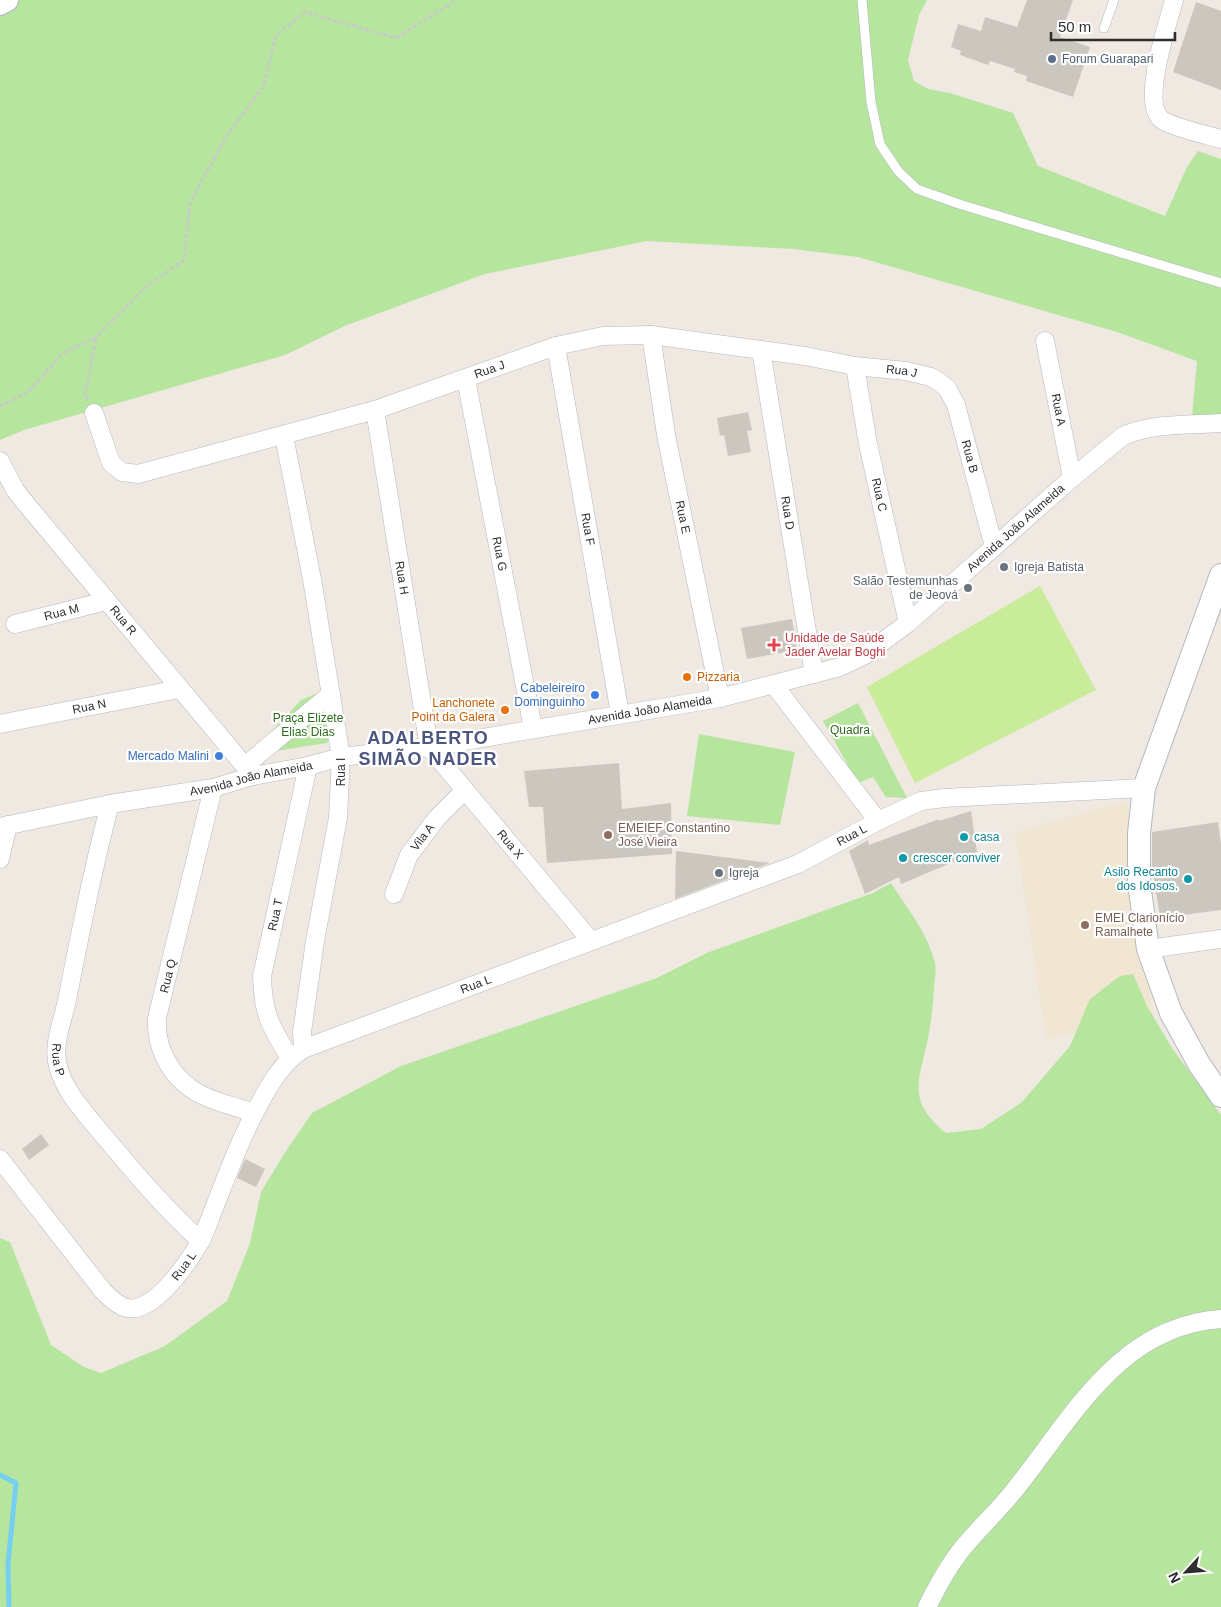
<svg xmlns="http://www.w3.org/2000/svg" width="1221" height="1607" font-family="Arial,sans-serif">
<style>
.education{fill:#f0e6d1}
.green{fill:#b6e59e}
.pitch{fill:#c9ec9a}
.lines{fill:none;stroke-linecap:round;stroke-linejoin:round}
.stream{stroke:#75cff0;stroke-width:5}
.building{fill:#cbc7bf}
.service-casing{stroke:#b4b7c1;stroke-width:10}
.minor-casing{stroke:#b4b7c1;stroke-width:19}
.tertiary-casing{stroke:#b4b7c1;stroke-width:24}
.path{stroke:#c9c9c9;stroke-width:3;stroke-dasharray:4 2.5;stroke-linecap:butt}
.service{stroke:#fff;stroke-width:9}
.minor{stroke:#fff;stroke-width:18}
.tertiary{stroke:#fff;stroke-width:22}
.service-dot{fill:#5c6f8a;stroke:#fff;stroke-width:2}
.worship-dot{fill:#6b7280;stroke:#fff;stroke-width:2}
.health-dot{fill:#e0444e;stroke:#fff;stroke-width:2}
.food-dot{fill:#e8710a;stroke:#fff;stroke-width:2}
.shop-dot{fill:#3f7fe0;stroke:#fff;stroke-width:2}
.education-dot{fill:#8d6e63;stroke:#fff;stroke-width:2}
.culture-dot{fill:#0f9aa8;stroke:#fff;stroke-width:2}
.labels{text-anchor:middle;stroke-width:4.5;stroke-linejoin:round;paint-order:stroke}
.service-label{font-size:12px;fill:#4e5e75;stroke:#fff;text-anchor:start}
.street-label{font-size:12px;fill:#2e2e2e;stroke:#fff}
.worship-label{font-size:12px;fill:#5b616d;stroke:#fff;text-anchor:start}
.health-label{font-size:12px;fill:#be3a42;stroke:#fff;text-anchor:start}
.food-label{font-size:12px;fill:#c56008;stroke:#fff;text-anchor:start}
.shop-label{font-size:12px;fill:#366cbe;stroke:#fff;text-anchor:end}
.park-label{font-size:12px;fill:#2c6e1b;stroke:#fff}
.education-label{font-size:12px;fill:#785e54;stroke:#fff;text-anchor:start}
.culture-label{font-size:12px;fill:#0d838f;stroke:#fff;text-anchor:start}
.district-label{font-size:18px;font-weight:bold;letter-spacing:1px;fill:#4d5680;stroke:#fff}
</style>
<rect width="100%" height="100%" fill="#efe9e1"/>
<path class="education" d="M 1127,801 L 1153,1017 L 1046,1039 L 1015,832 Z"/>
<path class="green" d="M 0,0 L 927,0 L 919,15 L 908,60 L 914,81 L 928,89 L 950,93 L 1013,113 L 1038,166 L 1165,216 L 1187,167 L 1198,151 L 1221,159 L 1221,421 L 1192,417 L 1197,361 L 1117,332 L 858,257 L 793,249 L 647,241 L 485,274 L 347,325 L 285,355 L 24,430 L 0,440 Z
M 322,691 L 331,733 L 327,743 L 263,753 L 259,745 L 301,700 Z
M 858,703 L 907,798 L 886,797 L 873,777 L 858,783 L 823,721 Z
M 699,734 L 795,752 L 780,825 L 687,816 Z
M 891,883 C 907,908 928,934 935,963 C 937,971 934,981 934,989 C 933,1006 931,1022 928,1038 C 919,1082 906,1100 946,1133 L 981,1129 L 1022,1102 L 1070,1046 L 1090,999 L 1120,976 L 1133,974 L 1147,1006 L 1172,1048 L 1221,1115 L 1221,1607 L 0,1607 L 0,1238 L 10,1242 L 51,1345 L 84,1367 L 101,1373 L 165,1346 L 227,1301 L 250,1243 L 261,1192 L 284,1154 L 312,1113 L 401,1066 L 657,978 L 709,952 L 873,893 Z"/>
<path class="pitch" d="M 1040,586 L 1096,690 L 915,783 L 867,687 Z"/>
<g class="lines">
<path class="stream" d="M 0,1475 L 16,1483 L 8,1564 L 9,1607"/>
</g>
<path class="building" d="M 1027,0 L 1073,0 L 1060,37 L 1090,47 L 1073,97 L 1026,81 L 1027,76 L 1014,72 L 1015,69 L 990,61 L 988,65 L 960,55 L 961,51 L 951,47 L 958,24 L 981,31 L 985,17 L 1017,27 Z
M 1196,2 L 1221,11 L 1221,90 L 1173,72 Z
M 748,412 L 752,430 L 747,431 L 751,452 L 728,456 L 724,435 L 720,436 L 717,418 Z
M 792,619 L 797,650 L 747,659 L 741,628 Z
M 619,763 L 622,809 L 671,803 L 672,854 L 547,863 L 543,807 L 529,807 L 524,771 Z
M 971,811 L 977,852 L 901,884 L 899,877 L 865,894 L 849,851 L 868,840 L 869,845 L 939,819 L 939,821 Z
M 1218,822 L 1221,844 L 1221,910 L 1160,918 L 1152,865 L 1152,832 Z
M 676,851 L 770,863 L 675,899 Z
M 41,1134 L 49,1145 L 29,1160 L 22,1149 Z
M 245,1159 L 265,1169 L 256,1187 L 237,1178 Z"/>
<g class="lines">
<defs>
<path id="service" d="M 862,0 L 871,102 L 880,144 L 898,171 L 917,189 L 959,204 L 1221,283
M 1104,28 L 1114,0"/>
<g id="minor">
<path d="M 1174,0 C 1168,23 1140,104 1162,120 C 1172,127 1207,135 1221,139"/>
<path id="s1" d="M 651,335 L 666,435 L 720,698"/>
<path id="s2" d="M 1045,341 L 1072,478"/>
<path id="s3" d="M 556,346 L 620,714"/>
<path id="s4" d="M 761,350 L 814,674"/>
<path id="s5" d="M 855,366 L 868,444 L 908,623"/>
<path id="s6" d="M 466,379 L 533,728"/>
<path id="s7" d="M 375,410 L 429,747 L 591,941"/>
<path id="s8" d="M 94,413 L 111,463 L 122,472 L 138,474 L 375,410 L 556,346 L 603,336 L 651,335 L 805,356 L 855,366 L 906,371 L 931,377 L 939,382 L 947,388 L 956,405 L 994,547"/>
<path d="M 284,436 L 312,579 L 341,757 L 338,818 L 315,941 L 302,1032 L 303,1049"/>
<path id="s9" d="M 0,461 L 15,490 L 27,505 L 253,776"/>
<path id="s10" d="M 15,624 L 106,601"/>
<path d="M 774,685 L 878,821"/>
<path id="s11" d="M 0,724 L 179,689"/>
<path d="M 246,765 L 331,694"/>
<path d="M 213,788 L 157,1018 C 155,1050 173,1081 202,1095 C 218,1103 237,1107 254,1113"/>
<path id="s12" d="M 110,804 C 93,868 80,934 67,1000 C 63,1021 52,1044 58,1066 C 64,1092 87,1115 103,1135 C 134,1172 165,1209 201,1241"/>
<path id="s13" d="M 0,827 L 110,804 L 213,788 L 253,776 L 308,766 L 341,757 L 429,747 L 720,698 L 840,667 L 863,656 L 908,623 L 1072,478 L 1123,436 C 1151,423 1190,425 1221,423"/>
<path d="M 0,859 L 8,825"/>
<path id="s14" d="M 394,894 L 409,855 L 437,818 L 465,790"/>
<path d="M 1148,949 L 1221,939"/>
<path id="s15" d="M 290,1058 C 270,1026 263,1014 262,976 L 308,766"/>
<path id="s16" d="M 0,1159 L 103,1291 C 109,1297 118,1306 127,1308 C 154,1314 189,1261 200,1242 C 206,1231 210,1218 215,1206 C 227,1175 239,1142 255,1112 C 267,1089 280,1064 303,1049 L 798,864 L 878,821 L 921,801 L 944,798 L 1144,788"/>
<path d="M 927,1607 C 937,1587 948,1566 962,1549 C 978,1529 997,1512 1013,1492 C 1071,1421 1117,1326 1221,1319"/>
</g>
<path id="tertiary" d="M 0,4 L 7,0
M 1221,575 L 1144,788 L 1139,833 L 1139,883 L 1148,949 L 1171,1013 L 1199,1064 L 1221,1096"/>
</defs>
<use href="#service" class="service-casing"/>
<use href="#minor" class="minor-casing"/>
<use href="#tertiary" class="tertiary-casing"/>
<path class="path" d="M 88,400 L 85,394 L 96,338
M 0,406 L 28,392 L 62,354 L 96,337 L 147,286 L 184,260 L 190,203 L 227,135 L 263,87 L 276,35 L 305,12 L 396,38 L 457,0"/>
<use href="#service" class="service"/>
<use href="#minor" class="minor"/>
<use href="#tertiary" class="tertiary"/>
</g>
<circle class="service-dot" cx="1052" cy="59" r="5"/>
<g class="worship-dot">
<circle cx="1004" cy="567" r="5"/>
<circle cx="968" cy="588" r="5"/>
<circle cx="719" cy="873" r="5"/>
</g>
<path class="health-dot" d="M771.5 637.5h5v5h5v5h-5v5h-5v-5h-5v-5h5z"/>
<g class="food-dot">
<circle cx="687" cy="677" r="5"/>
<circle cx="505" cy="710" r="5"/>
</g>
<g class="shop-dot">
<circle cx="595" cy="695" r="5"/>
<circle cx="219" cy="756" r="5"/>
</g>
<g class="education-dot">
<circle cx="608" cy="835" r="5"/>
<circle cx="1085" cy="925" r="5"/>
</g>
<g class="culture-dot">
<circle cx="964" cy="837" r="5"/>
<circle cx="903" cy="858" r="5"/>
<circle cx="1188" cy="879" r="5"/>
</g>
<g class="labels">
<g class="service-label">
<text x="1062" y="63">Forum Guarapari</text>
</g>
<g class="street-label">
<text dy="4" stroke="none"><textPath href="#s8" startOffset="450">Rua J</textPath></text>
<text dy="4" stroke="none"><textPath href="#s8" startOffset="870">Rua J</textPath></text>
<text dy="4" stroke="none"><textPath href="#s2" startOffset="70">Rua A</textPath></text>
<text dy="4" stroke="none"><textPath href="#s8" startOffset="992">Rua B</textPath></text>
<text dy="4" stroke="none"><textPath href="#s5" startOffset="131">Rua C</textPath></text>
<text dy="4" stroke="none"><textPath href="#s4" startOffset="165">Rua D</textPath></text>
<text dy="4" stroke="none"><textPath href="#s1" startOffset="185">Rua E</textPath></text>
<text dy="4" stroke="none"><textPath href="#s13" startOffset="1081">Avenida João Alameida</textPath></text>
<text dy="4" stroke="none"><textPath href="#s3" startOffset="186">Rua F</textPath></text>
<text dy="4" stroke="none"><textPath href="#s6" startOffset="178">Rua G</textPath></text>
<text dy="4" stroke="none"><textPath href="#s7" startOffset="170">Rua H</textPath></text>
<text dy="4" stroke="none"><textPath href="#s10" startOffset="48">Rua M</textPath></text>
<text dy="4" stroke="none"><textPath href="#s9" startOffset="202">Rua R</textPath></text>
<text dy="4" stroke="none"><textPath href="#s11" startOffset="91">Rua N</textPath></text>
<text dy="4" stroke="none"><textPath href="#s13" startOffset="661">Avenida João Alameida</textPath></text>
<text transform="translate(341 772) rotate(-90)" y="4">Rua I</text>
<text dy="4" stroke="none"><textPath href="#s13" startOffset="256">Avenida João Alameida</textPath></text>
<text dy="4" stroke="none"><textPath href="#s16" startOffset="1111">Rua L</textPath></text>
<text dy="4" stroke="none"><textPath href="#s14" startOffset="64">Vila A</textPath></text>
<text dy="4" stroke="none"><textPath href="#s7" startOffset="468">Rua X</textPath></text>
<text dy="4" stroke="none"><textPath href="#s15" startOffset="151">Rua T</textPath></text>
<text transform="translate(168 976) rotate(-76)" y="4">Rua Q</text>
<text dy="4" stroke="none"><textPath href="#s16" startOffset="706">Rua L</textPath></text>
<text dy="4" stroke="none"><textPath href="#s12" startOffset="262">Rua P</textPath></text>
<text dy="4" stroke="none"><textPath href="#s16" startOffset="271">Rua L</textPath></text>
</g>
<g class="worship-label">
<text x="1014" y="571">Igreja Batista</text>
<text x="958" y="585" text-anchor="end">Salão Testemunhas<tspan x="958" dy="14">de Jeová</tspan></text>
<text x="729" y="877">Igreja</text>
</g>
<g class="health-label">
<text x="785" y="642">Unidade de Saúde<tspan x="785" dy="14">Jader Avelar Boghi</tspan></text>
</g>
<g class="food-label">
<text x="697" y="681">Pizzaria</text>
<text x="495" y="707" text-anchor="end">Lanchonete<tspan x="495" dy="14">Point da Galera</tspan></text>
</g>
<g class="shop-label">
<text x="585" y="692">Cabeleireiro<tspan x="585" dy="14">Dominguinho</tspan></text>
<text x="209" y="760">Mercado Malini</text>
</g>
<g class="park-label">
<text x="308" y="722">Praça Elizete<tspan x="308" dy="14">Elias Dias</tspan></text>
<text x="850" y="734">Quadra</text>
</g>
<g class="education-label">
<text x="618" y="832">EMEIEF Constantino<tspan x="618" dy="14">José Vieira</tspan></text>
<text x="1095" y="922">EMEI Clarionício<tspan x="1095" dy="14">Ramalhete</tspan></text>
</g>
<g class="culture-label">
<text x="974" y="841">casa</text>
<text x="913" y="862">crescer conviver</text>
<text x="1178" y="876" text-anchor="end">Asilo Recanto<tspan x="1178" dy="14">dos Idosos.</tspan></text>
</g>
<g class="district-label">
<text x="428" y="744">ADALBERTO<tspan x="428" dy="21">SIMÃO NADER</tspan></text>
</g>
</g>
<g transform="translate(1186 1572) rotate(244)" stroke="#ffffff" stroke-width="4" paint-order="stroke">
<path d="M0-4L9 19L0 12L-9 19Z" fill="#2e2e2e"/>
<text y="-8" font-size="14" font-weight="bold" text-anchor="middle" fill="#2e2e2e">N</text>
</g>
<path d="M1051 32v8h124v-8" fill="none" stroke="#2e2e2e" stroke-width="2.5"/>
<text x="1058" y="32" font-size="15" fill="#2e2e2e" stroke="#ffffff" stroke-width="4" paint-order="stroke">50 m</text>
</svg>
